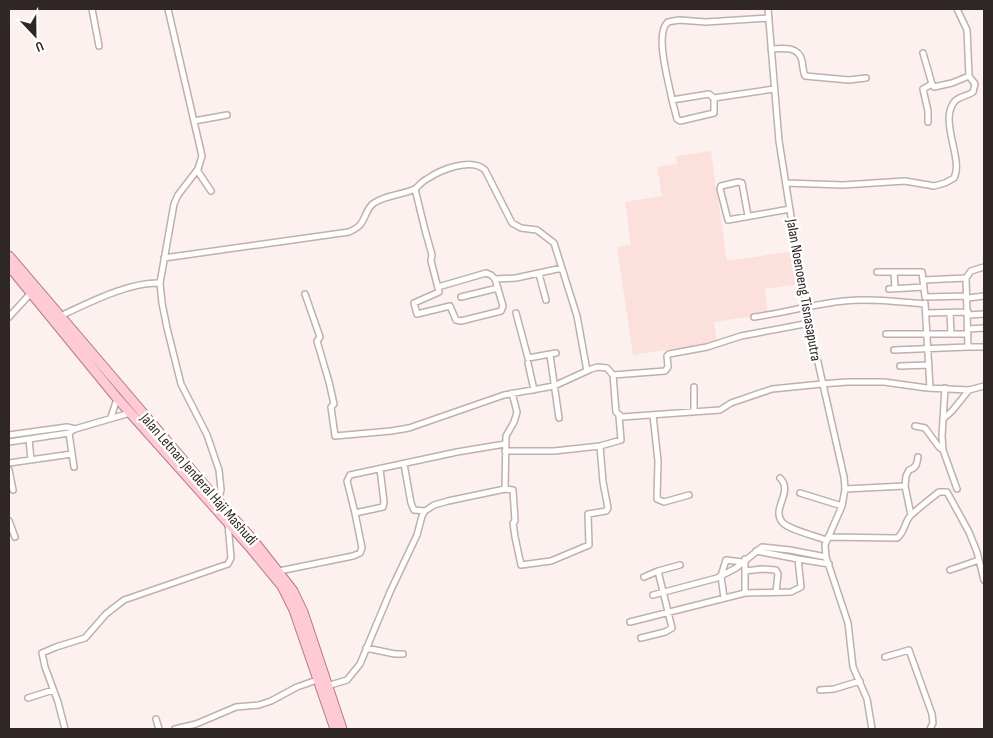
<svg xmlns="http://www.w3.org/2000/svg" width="993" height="738" font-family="'Sofia Sans Condensed',sans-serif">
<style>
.built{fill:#fbe0dc}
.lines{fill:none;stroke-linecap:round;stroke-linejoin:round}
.street-casing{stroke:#c1afac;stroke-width:8}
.primary-casing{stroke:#b57a86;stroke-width:11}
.street{stroke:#fff;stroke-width:5}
.primary{stroke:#fecad6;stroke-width:9}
.labels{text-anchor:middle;stroke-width:5;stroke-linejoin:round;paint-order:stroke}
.street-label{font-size:15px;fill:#2e2726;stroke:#fff}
</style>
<rect width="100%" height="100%" fill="#fcf1ef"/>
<path class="built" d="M 711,151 L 727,261 L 794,251 L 799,284 L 765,289 L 768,314 L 714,322 L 717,342 L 633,355 L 617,247 L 631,245 L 625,202 L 662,196 L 657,167 L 677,164 L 676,156 Z"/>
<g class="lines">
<defs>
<path id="street" d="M 92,9 L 99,46
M 168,9 L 202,156 L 198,169 L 178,195 L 174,204 L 160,283 L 162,303 L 167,328 L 181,384 L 207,435 L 219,470 L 221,490 L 218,501
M 768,9 L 779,141 L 792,223 L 812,336 L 844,477 L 845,489 L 842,506 L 825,545 L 826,557 L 848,623 L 853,667 L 867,699 L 872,729
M 769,18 L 706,22 L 679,20 L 668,22 C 654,33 669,83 672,100 L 709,94 L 714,98 L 774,89
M 771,49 C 783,48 799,46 802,61 C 803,66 803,72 805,76 L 849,80 L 866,78
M 923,53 L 932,84 L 934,87 L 952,83 L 969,76
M 672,100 L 677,119 L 680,121 L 714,113 L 714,98
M 194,121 L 227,115
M 928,122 L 928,111 L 923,89 L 932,84
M 197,170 L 211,191
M 786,183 L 843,185 L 905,181 L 934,186 L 945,183 L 954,178 C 964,159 938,120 955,101 C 960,96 968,96 973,92 L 975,84 L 969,76 L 967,30 L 957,9
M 415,189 L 425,230 L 432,255 L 431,261 L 439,292 L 414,303 L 417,314 L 450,306 L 456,320 L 461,321 L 501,311 L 503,306 L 495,279
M 748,216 L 742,183 L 738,182 L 721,186 L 720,189 L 728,220 L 790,209
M 164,258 L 349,232 C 353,230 357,228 359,226 C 366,219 366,208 374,203 C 386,195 402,195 415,189 C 419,186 422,181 427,179 C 440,170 471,157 485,170 L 512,223 L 521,228 L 537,230 L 554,243 L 577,316 L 587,371
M 984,267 L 971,271 L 966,278 L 968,347 L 984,347
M 877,272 L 922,272 L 923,280
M 894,272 L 895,288
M 539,274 L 546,300
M 966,278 L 923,280 L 925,297 L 967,296
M 438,287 L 486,273 L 491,275 L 495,279 L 516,278 L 562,268
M 889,289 L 924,287
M 305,294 L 320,337 L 317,341 L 329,382 L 334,404 L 331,407 L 335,436 L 391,431 L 409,428 L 504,395 L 554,386 L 591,369 L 598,367 L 607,368 L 613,375 L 616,412 L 622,417 L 720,410 L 731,403 L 772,389 L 822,384 L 847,382 L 884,382 L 927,388 L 969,390 L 984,386
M 461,297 L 498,288
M 968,298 L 984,296
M 925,303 L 930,388
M 516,313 L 528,358 L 556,353
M 926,313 L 968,312
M 968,315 L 984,314
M 60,316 C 89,303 128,282 160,283
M 9,317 L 31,293
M 754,317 C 785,313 813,304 844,301 C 871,298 899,302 925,304
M 968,329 L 984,328
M 886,334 L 951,334 L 950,313
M 951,334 L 968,334
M 894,350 L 968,347
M 550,355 L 559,418
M 528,363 L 534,390
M 900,366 L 929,365
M 613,375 L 665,371 L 668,367 L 667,356 L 669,354 L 707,347 L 741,336 L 810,323
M 945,388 L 942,436 L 943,450 L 957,489
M 694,411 L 694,387
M 653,415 L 658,461 L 657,499 L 664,502 L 689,495
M 111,417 L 117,399
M 943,419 L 952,411 L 969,390
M 915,426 L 925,428 L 939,447 L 943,450
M 69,433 L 74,467
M 9,435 L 67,427 L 75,429
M 29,439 L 31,460
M 9,442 L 69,433 L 75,429 L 130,413
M 505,451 L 554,451 L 600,446
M 9,463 L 72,454
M 404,464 L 411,503 L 414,510 L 425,511
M 9,470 L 13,490
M 780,478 C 794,492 771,508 782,522 C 789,530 816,536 826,540
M 905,486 L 906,476 L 909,470 C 916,468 917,464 918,457
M 505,489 L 513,490 L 515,521 L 513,523 L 515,537 L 521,565 L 551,561 L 589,545 L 588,514 L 606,511 L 608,508 L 603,482 L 600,446 L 621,440 L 619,416
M 845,489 L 905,486 L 911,515
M 800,493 L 842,506
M 355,513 L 347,481 L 350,475 L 457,452 L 505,444
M 9,521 L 15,537
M 828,537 L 897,538 C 905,533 904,522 911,515 C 920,507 930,499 939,492 L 947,492 L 969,532 L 977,552 L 984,580
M 745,559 L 745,593
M 798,559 L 829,564
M 950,570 L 979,560
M 279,571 L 353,556 L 360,553 L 362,548 L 355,513 L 383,507 L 384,502 L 380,469
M 745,571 L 762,569 L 776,570 L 778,574 L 776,592
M 644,577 L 658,571
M 653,595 L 717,578 L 736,568 L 762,547 L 790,550 L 826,557
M 724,598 L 721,576 L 726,560 L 742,562
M 630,622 L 745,593 L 791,592 L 801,587 L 798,559 L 756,551
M 641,638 L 665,632 L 672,628 L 658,571 L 680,565
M 366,648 L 395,654 L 403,654
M 885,657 L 909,650 L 932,714 L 933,723 L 930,729
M 327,686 L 347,680 L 360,664 L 390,592 L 417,535 L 422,516 L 425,511 L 434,505 L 448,501 L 505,489 L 506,436 L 514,422 L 517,412 L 512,393
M 820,690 L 834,689 L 860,681
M 28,698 L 53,690
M 156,719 L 159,729
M 65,729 L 58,702 L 45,667 L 42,653 L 56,647 L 85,638 L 106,614 L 124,600 L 228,564 L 231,558 L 228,524
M 175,729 L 196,724 L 236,707 L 259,705 L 271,701 L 297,687 L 317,680"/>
<path id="primary" d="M 9,256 L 218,501 L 253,540 L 293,591 L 303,612 L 342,729
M 9,266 L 117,398 L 249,546 L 282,586 L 294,610 L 335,729"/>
</defs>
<use href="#street" class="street-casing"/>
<use href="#primary" class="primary-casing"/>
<use href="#street" class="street"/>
<use href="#primary" class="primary"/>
</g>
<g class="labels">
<g class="street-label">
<text transform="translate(804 290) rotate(80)" y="5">Jalan Noenoeng Tisnasaputra</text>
<text transform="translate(199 479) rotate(49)" y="5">Jalan Letnan Jenderal Haji Mashudi</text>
</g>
</g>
<rect width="993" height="738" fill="none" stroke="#2e2726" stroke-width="20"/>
<g transform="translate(35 35) rotate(158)" stroke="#ffffff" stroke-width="4" paint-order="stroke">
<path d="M0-4L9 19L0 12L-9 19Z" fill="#2e2726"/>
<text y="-8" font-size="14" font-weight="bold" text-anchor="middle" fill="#2e2726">U</text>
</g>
</svg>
